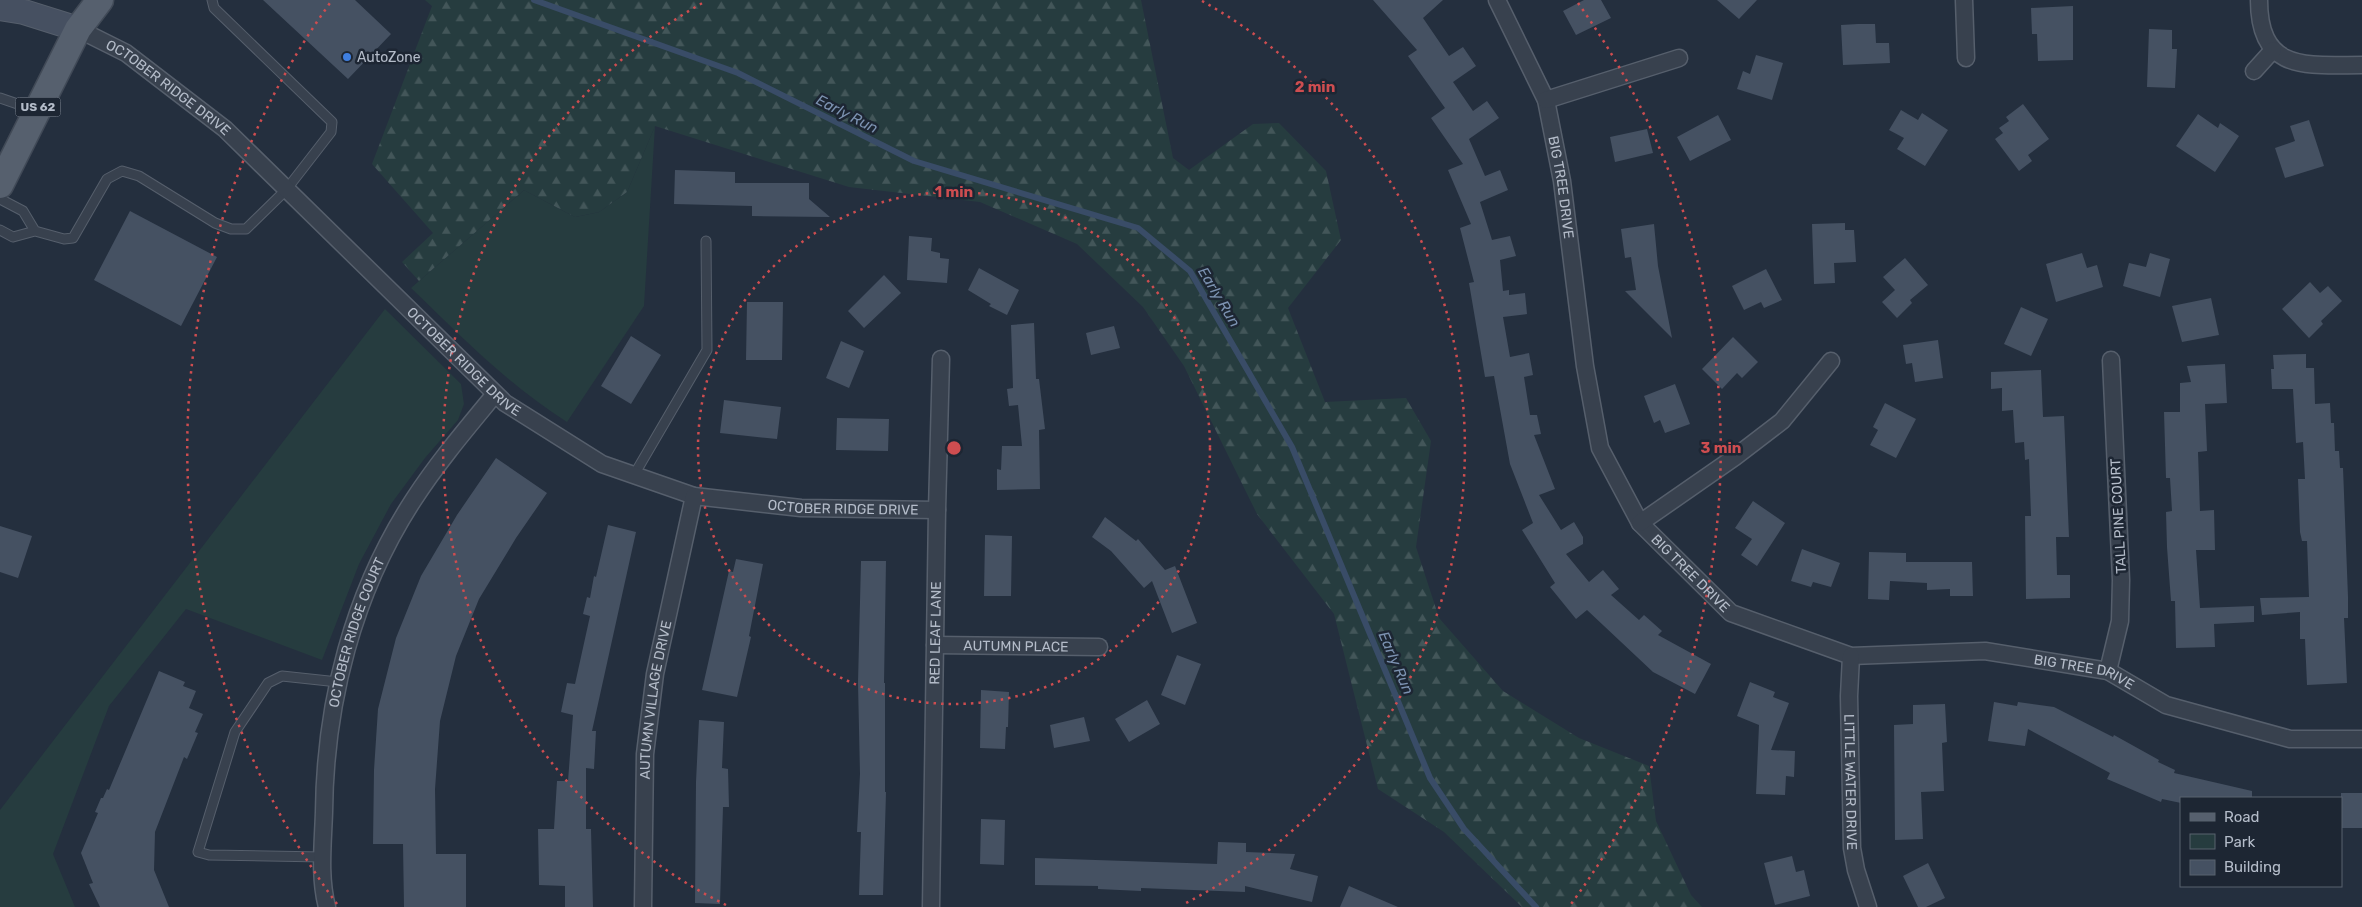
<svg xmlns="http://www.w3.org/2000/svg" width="2362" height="907" font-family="Rubik,sans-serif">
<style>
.green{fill:#263c3f}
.forest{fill:url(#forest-firs)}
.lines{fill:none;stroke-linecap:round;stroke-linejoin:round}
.stream{stroke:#394c67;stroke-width:6}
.building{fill:#455162}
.lane-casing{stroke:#565f6c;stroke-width:11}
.street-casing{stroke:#565f6c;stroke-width:19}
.secondary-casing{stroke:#565f6c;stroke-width:26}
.primary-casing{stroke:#414a57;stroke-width:29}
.lane{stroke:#38414e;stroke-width:9}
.street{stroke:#38414e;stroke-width:16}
.secondary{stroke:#465061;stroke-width:24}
.primary{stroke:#56606e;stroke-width:26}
.ring{fill:none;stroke:#ce4d50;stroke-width:2.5;stroke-dasharray:2.5 5}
.shop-dot{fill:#3f7fe0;stroke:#1d2633;stroke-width:2}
.labels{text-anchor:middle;stroke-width:5;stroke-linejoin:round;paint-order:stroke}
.shield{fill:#1d2633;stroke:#878f9c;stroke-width:1}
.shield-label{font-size:12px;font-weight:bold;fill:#b4bcc9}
.poi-label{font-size:14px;fill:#b4bcc9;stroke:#1d2633;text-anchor:start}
.street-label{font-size:14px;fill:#b4bcc9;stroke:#1d2633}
.water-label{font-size:15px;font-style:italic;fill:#7c92b1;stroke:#1d2633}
.centre{fill:#ce4d50;stroke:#1d2633;stroke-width:2.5}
.ring-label{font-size:15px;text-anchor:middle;font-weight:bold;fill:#ce4d50;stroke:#1d2633;stroke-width:5;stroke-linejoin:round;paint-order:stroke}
</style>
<defs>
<pattern id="forest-firs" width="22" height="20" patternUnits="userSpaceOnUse" patternTransform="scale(1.25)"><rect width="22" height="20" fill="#263c3f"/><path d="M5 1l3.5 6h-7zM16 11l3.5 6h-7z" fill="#435659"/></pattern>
</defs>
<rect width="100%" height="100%" fill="#242f3e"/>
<path class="green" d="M 655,126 L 644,306 L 567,422 C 508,385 461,336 411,288 L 524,190 L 575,217 L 599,212 L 627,192 Z
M 385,309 L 461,384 L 464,404 L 458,420 L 425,458 L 391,504 L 359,564 L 322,660 L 186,609 L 109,706 L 53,854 L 75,907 L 0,907 L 0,810 Z"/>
<path class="forest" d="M 425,0 L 1141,0 L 1173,158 L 1189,170 L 1253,124 L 1279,123 L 1326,171 L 1341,240 L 1288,308 L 1325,402 L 1406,398 L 1431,441 L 1416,547 L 1439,618 L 1503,691 L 1579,738 L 1649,766 L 1656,821 L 1691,895 L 1702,907 L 1522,907 L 1444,832 L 1378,789 L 1334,614 L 1257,514 L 1184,366 L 1143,307 L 1077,244 L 980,202 L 849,187 L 655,126 L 627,192 L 599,212 L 575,217 L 524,190 L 419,281 L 402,262 L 433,233 L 372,164 L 432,6 Z"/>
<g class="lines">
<path class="stream" d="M 534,0 L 738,73 L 914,161 L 1138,228 L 1190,271 L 1292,447 L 1430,778 L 1464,829 L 1536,907"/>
</g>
<path class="building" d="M 263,0 L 355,0 L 391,34 L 348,79 Z
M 1373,0 L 1443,0 L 1423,18 L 1449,56 L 1463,47 L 1476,66 L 1453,82 L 1473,111 L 1487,101 L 1499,118 L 1469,139 L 1485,176 L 1500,170 L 1508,190 L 1480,202 L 1492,240 L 1510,236 L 1516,256 L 1500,260 L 1503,291 L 1509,290 L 1509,295 L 1525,293 L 1527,314 L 1503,317 L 1510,357 L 1529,353 L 1533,375 L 1524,377 L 1530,415 L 1537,415 L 1541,434 L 1534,435 L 1555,489 L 1539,495 L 1561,530 L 1574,522 L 1583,537 L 1583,544 L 1566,554 L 1589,582 L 1603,570 L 1619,589 L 1611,595 L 1639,620 L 1644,615 L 1662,631 L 1658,635 L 1711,664 L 1695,694 L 1653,672 L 1587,610 L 1576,619 L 1550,587 L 1555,583 L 1522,530 L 1533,523 L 1510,464 L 1494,376 L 1485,377 L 1469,283 L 1474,282 L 1460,228 L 1471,224 L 1448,170 L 1463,164 L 1431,118 L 1445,108 L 1408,56 L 1417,50 Z
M 1584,0 L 1601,0 L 1611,18 L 1576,35 L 1563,11 Z
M 1717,0 L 1757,0 L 1739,19 Z
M 2073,6 L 2073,60 L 2038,61 L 2037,34 L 2032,34 L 2031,8 Z
M 1858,24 L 1875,24 L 1876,43 L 1889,43 L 1890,63 L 1843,65 L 1841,25 Z
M 2149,29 L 2172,30 L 2172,49 L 2177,49 L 2175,88 L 2147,87 Z
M 1756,55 L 1783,63 L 1772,100 L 1737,89 L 1743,71 L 1750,74 Z
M 2023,104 L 2049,139 L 2028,155 L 2032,161 L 2019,171 L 1995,139 L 2003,133 L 1999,128 L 2009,121 L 2006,117 Z
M 1901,110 L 1918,120 L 1922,113 L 1948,130 L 1925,166 L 1897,149 L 1904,138 L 1889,130 Z
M 2198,114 L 2218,128 L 2220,123 L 2239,136 L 2215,172 L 2176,146 Z
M 1718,115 L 1731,140 L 1690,161 L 1677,137 Z
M 2309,120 L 2324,166 L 2285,178 L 2275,148 L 2295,141 L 2290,126 Z
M 1647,129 L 1653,153 L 1615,162 L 1610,137 Z
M 675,170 L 735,172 L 735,183 L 809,183 L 809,199 L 830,217 L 752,216 L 752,206 L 674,204 Z
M 130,211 L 217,257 L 181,326 L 94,280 Z
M 1845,223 L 1845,230 L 1854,230 L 1856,262 L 1834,263 L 1835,283 L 1814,284 L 1812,224 Z
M 1654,224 L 1658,266 L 1672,338 L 1625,291 L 1636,290 L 1631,257 L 1625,258 L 1621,229 Z
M 909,236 L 932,238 L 931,251 L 940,253 L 940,258 L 949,259 L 947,283 L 907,280 Z
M 2082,253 L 2087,268 L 2097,265 L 2103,287 L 2056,302 L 2046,264 Z
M 2150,253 L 2170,259 L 2160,297 L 2123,286 L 2129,263 L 2146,267 Z
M 1905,258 L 1928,285 L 1910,300 L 1912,303 L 1897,318 L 1882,302 L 1895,290 L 1883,277 Z
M 979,268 L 1019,290 L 1007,315 L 989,306 L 991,304 L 968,290 Z
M 1766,269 L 1782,300 L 1764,308 L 1761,302 L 1744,310 L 1732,286 Z
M 884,275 L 901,293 L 864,328 L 848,311 Z
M 2310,282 L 2320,293 L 2328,286 L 2342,301 L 2321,321 L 2323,324 L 2309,338 L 2282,309 Z
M 2211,298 L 2219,335 L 2182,342 L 2172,306 Z
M 747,302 L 783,302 L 782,360 L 746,360 Z
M 2021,307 L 2048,319 L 2031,356 L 2004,344 Z
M 1034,323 L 1036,379 L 1039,379 L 1045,429 L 1039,430 L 1040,489 L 997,490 L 997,469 L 1001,470 L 1002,446 L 1022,446 L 1018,405 L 1009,406 L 1007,389 L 1013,388 L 1011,325 Z
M 1114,326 L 1120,348 L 1091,355 L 1086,333 Z
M 631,336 L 661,355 L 631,404 L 601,386 Z
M 1733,337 L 1758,362 L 1742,378 L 1737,373 L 1722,389 L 1702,369 Z
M 1938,340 L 1943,378 L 1915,382 L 1912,363 L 1906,364 L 1903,345 Z
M 841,341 L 864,351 L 849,388 L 826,378 Z
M 2306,354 L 2306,368 L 2314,368 L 2315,404 L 2330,403 L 2331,423 L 2334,423 L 2335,451 L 2339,451 L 2340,468 L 2343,468 L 2348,597 L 2348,618 L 2344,618 L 2347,683 L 2307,685 L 2305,639 L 2300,639 L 2300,612 L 2262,615 L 2260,598 L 2309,597 L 2307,541 L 2302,541 L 2300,532 L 2298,479 L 2305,479 L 2303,442 L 2296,443 L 2293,389 L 2272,389 L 2271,369 L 2274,369 L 2273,355 Z
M 2225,364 L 2227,403 L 2205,404 L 2207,451 L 2198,452 L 2200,511 L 2214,510 L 2215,550 L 2196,550 L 2200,608 L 2254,606 L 2254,622 L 2214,624 L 2215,647 L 2176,648 L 2175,601 L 2171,601 L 2167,547 L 2166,512 L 2172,511 L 2170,478 L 2166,478 L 2164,412 L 2180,412 L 2180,383 L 2191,382 L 2187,366 Z
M 2041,370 L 2043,417 L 2064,416 L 2069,537 L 2056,537 L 2057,575 L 2070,575 L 2070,598 L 2026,599 L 2025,516 L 2031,516 L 2029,459 L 2025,460 L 2024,442 L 2015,443 L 2013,410 L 2002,411 L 2002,388 L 1991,389 L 1991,372 Z
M 1675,384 L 1690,424 L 1665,433 L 1660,420 L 1654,423 L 1644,396 Z
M 724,400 L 781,407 L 777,439 L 720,433 Z
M 1885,403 L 1916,419 L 1896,458 L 1870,445 L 1878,430 L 1873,427 Z
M 837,418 L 889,419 L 888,451 L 836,450 Z
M 496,458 L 547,493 L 516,538 L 479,599 L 456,656 L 440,721 L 435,789 L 436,854 L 466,854 L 466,907 L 404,907 L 403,844 L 373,844 L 374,770 L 378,709 L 396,638 L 421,576 L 457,515 Z
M 1753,501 L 1785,523 L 1757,566 L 1741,555 L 1752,539 L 1735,528 Z
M 1105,517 L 1136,541 L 1138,539 L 1165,570 L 1175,566 L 1197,623 L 1172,633 L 1152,581 L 1144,588 L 1111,551 L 1092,537 Z
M 608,525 L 636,532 L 592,731 L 596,731 L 594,769 L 586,768 L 586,829 L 591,829 L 593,907 L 565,907 L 565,886 L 539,885 L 538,829 L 554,829 L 557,781 L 568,781 L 573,715 L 561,712 L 567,683 L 575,684 L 590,616 L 583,614 L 587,597 L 590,598 L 594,576 L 596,577 Z
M 0,526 L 32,536 L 18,578 L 0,572 Z
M 985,535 L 1012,536 L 1011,596 L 984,596 Z
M 1802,549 L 1840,563 L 1831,587 L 1813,582 L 1811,587 L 1791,581 Z
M 1869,552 L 1906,553 L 1906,562 L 1972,562 L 1973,596 L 1950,596 L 1950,589 L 1927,590 L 1927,583 L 1890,581 L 1889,600 L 1868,599 Z
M 736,559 L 763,564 L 749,636 L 751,637 L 737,697 L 702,690 L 729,571 L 733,572 Z
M 861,561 L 886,561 L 884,683 L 885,683 L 885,792 L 886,792 L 883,895 L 859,895 L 861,832 L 857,832 L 860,774 L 858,683 Z
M 1177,655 L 1201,664 L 1185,705 L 1161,695 Z
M 159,671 L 185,682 L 183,686 L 196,691 L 189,708 L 203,714 L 195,732 L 198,733 L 187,759 L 184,757 L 155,832 L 154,870 L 169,907 L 100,907 L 89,884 L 93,883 L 81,853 L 98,813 L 95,812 L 101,798 L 103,798 L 107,789 L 109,790 Z
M 1750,682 L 1775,692 L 1773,697 L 1789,703 L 1771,750 L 1795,751 L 1794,777 L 1786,776 L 1785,795 L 1756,794 L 1759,725 L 1737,716 Z
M 981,690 L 1009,692 L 1008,727 L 1006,727 L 1005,749 L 980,748 Z
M 1147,700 L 1160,724 L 1129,742 L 1115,719 Z
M 1994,702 L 2017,706 L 2018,702 L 2054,707 L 2113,737 L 2114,735 L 2159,760 L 2158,762 L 2175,770 L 2174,773 L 2252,791 L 2252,798 L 2181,798 L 2181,803 L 2162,799 L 2161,802 L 2107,779 L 2110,773 L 2028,729 L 2025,746 L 1988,741 Z
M 1945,704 L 1947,742 L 1942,743 L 1944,791 L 1921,792 L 1923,839 L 1895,840 L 1894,725 L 1913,724 L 1913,705 Z
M 1084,717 L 1090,741 L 1054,748 L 1050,725 Z
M 699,720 L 724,722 L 722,768 L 728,769 L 729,807 L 723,807 L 720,904 L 695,903 L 696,782 Z
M 2341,793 L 2362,793 L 2362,828 L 2341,828 Z
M 981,819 L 1005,820 L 1004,865 L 980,864 Z
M 1218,842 L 1246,843 L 1246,852 L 1295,854 L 1290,869 L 1318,876 L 1312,902 L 1245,886 L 1245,892 L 1141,888 L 1141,891 L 1098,889 L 1098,886 L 1035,885 L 1035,858 L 1217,864 Z
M 1792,856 L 1796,872 L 1804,870 L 1810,896 L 1775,905 L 1764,863 Z
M 1928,863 L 1945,898 L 1926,907 L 1918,907 L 1903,876 Z
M 1349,886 L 1398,907 L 1340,907 Z"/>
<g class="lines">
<defs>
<path id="lane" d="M 0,98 L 35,110
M 0,199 L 23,211 L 35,231
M 0,230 L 13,237 L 35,231 L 64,239 L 73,238 L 107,179 L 122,171 L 139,176 L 215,223 L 231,229 L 246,229 L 286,190 L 331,132 L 332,122 L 214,8 L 212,0
M 634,475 L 707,350 L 706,241
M 323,857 L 209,855 L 198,852 L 235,732 L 268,683 L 282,676 L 338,682"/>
<g id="street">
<path id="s1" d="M 1497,0 L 1546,100 L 1562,181 L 1585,366 L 1600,448 L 1640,523 L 1731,613 L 1851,656 L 1985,651 L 2108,671 L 2166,705 L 2290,739 L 2362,739"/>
<path d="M 1964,0 L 1966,58"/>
<path d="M 2259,0 C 2259,73 2307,65 2362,65"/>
<path id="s2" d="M 78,29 L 126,53 L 225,129 L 505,403 L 602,464 L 694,496 L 801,508 L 937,510"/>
<path d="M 2254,71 L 2273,50"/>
<path d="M 1546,100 L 1679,58"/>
<path d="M 1640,523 L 1735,457 L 1782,421 L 1831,361"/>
<path id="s3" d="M 935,645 L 1099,647"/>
<path id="s4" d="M 1851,656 L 1849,696 L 1852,848 L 1856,870 L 1868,907"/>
<path d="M 2108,671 L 2120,621 L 2121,580 L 2111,360"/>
<path id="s5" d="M 327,907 C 319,877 323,843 324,812 C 325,703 353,592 414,499 C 438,462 467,428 495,394"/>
<path id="s6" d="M 643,907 L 645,754 L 655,674 L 694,496"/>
<path id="s7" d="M 931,907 L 937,510 L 941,359"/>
</g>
<path id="secondary" d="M 0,8 L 24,12 L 78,29"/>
<path id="primary" d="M 0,185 L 78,29 L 100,0"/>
</defs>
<use href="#lane" class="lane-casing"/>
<use href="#street" class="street-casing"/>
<use href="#secondary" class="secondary-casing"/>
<use href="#primary" class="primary-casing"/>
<use href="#lane" class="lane"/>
<use href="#street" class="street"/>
<use href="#secondary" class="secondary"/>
<use href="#primary" class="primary"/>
</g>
<g class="ring">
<circle cx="954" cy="448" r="256"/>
<path d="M726 905A511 511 0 0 1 706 1M1202 1A511 511 0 0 1 1182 905"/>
<path d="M337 904A767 767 0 0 1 330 3M1578 3A767 767 0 0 1 1571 904"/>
</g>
<circle class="shop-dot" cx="347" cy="57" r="5"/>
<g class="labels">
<rect class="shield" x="15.5" y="97.5" width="45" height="19" rx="4"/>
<g class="shield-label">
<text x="38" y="111">US 62</text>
</g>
<g class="poi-label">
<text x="357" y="62">AutoZone</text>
</g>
<g class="street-label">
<text dy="5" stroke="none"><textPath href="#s2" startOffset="108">OCTOBER RIDGE DRIVE</textPath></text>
<text dy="5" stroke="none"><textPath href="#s1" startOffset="200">BIG TREE DRIVE</textPath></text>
<text dy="5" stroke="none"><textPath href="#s2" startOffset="512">OCTOBER RIDGE DRIVE</textPath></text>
<text dy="5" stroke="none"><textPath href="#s2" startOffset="932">OCTOBER RIDGE DRIVE</textPath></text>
<text transform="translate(2118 516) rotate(-93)" y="5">TALL PINE COURT</text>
<text dy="5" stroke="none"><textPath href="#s1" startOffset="620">BIG TREE DRIVE</textPath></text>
<text dy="5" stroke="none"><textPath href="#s5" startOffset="279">OCTOBER RIDGE COURT</textPath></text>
<text dy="5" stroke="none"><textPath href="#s7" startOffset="274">RED LEAF LANE</textPath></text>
<text dy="5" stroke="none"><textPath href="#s3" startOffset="81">AUTUMN PLACE</textPath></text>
<text dy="5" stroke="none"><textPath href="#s1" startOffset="1040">BIG TREE DRIVE</textPath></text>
<text dy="5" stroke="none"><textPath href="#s6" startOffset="208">AUTUMN VILLAGE DRIVE</textPath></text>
<text dy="5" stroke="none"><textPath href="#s4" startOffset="126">LITTLE WATER DRIVE</textPath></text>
</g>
<g class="water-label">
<text transform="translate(847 114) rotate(27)" y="5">Early Run</text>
<text transform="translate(1219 297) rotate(59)" y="5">Early Run</text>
<text transform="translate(1396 663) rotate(67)" y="5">Early Run</text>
</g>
</g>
<circle cx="954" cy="448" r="8" class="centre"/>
<g class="ring-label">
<text x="1315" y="92">2 min</text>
<text x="954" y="197">1 min</text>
<text x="1721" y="453">3 min</text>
</g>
<rect x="2180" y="797" width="162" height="90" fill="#1d2633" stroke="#59626f"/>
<rect x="2190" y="813" width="25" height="8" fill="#56606e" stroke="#59626f"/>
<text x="2224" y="822" font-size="15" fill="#b4bcc9">Road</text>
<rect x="2190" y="834" width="25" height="15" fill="#263c3f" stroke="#59626f"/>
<text x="2224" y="847" font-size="15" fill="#b4bcc9">Park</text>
<rect x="2190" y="860" width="25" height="15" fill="#455162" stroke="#59626f"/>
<text x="2224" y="872" font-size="15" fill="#b4bcc9">Building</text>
</svg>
